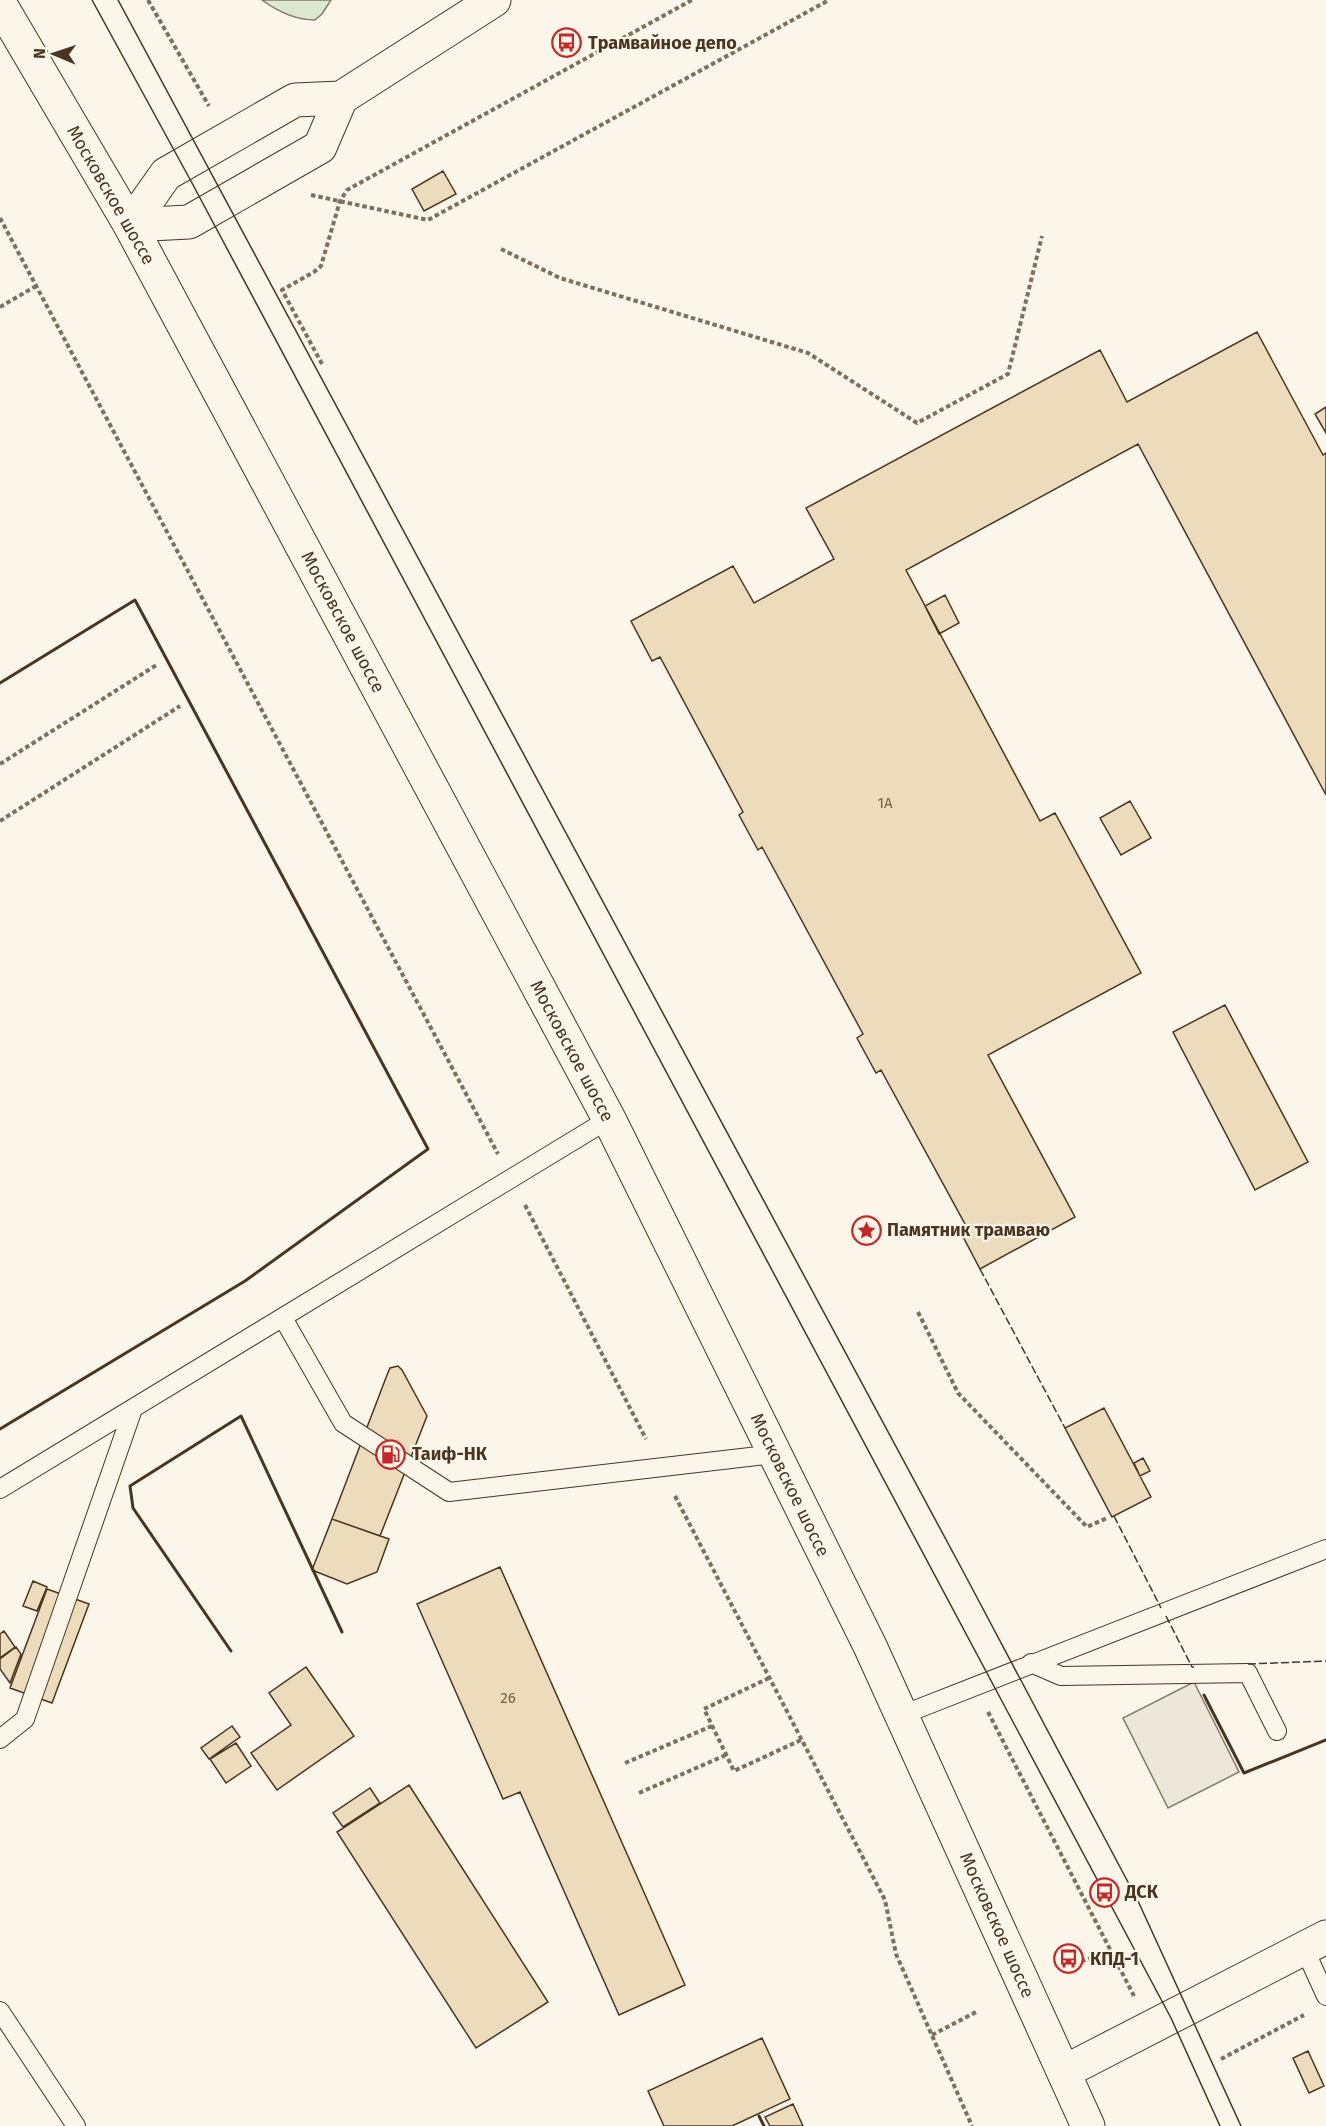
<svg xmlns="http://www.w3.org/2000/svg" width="1326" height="2126" font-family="'Fira Sans',sans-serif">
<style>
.green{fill:#dce7d0;stroke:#887966;stroke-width:1.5}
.parking{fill:#ede7d9;stroke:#887966;stroke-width:1.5}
.building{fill:#ecdcbc;stroke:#4a3520;stroke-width:1.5}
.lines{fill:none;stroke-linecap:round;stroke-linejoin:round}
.service-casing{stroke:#4a3520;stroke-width:20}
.minor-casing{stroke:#4a3520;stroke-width:35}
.tertiary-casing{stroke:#4a3520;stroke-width:35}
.primary-casing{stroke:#4a3520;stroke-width:35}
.path{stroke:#7f6f5c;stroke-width:4;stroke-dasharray:4.5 3;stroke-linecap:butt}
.service{stroke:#fbf6e9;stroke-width:18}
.minor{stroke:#fbf6e9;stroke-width:33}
.tertiary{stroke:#fbf6e9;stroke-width:33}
.primary{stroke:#fbf6e9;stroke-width:33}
.tram{stroke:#4a3520;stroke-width:1.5}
.fence{stroke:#4a3520;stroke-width:1.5;stroke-dasharray:8 3;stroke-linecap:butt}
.wall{stroke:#4a3520;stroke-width:3}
.labels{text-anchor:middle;stroke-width:4.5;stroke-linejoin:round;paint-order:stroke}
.number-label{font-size:15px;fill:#725f47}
.poi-label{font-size:18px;font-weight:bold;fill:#4a3520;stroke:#fbf6e9;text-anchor:start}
.street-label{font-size:18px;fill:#4a3520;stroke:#fbf6e9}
</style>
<rect width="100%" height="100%" fill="#fbf6e9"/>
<path class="green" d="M 262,0 L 331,0 L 322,14 L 315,20 C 296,20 277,11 262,0 Z"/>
<path class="parking" d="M 1194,1682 L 1239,1772 L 1168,1808 L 1123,1718 Z"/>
<path class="building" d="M 443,171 L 456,194 L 424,211 L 412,189 Z
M 1257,332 L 1323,455 L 1326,453 L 1326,795 L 1138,444 L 906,570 L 1040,821 L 1055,813 L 1141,973 L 988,1055 L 1075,1217 L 980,1269 L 959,1229 L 966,1226 L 881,1070 L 876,1073 L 857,1038 L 863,1034 L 762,847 L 758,850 L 739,815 L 743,812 L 660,657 L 652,661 L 631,621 L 733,566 L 754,603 L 834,559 L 806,508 L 1100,350 L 1127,402 Z
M 1326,407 L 1326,433 L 1315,414 Z
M 945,595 L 959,623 L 939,634 L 925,606 Z
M 1130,801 L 1151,838 L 1121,855 L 1100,818 Z
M 1225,1005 L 1308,1162 L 1255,1190 L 1173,1032 Z
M 398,1366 L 402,1370 L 427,1416 L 380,1536 L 332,1519 L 387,1375 L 390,1368 Z
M 1104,1408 L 1151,1497 L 1112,1517 L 1065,1428 Z
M 1143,1458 L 1150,1471 L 1140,1476 L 1134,1463 Z
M 332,1519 L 389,1539 L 377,1572 L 347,1584 L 312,1570 Z
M 500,1567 L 685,1985 L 619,2015 L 520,1792 L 503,1799 L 417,1604 Z
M 33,1581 L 47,1587 L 37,1611 L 23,1606 Z
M 47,1589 L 89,1604 L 52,1703 L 10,1688 Z
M 4,1631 L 15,1647 L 0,1658 L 0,1634 Z
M 16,1647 L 21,1654 L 10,1683 L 0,1669 L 0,1659 Z
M 306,1667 L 354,1736 L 277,1790 L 251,1753 L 291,1725 L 269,1693 Z
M 232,1726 L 240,1737 L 209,1759 L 201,1748 Z
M 236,1743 L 251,1766 L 226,1783 L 210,1759 Z
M 409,1785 L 548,2002 L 476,2048 L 337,1832 Z
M 370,1788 L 380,1803 L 343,1827 L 333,1813 Z
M 762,2038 L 790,2099 L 732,2126 L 664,2126 L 648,2091 Z
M 1308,2051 L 1324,2086 L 1309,2093 L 1293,2058 Z
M 793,2104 L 803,2126 L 770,2126 L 765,2117 Z"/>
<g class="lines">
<defs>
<path id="service" d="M 283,1318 L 343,1423 L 449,1492 L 775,1454
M 0,1489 L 609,1119
M 1031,1663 L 1061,1676 L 1248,1673 L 1277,1731
M 902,1715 L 1326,1549
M 0,1739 L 25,1719 L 133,1409
M 1304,1948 L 1326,1996
M 0,2011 L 76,2126"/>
<path id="minor" d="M 1064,2072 L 1326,1937"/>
<path id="tertiary" d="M 130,225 L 166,174 L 295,100 L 341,98 L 494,0
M 130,225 L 189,222 L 320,147 L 341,98"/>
<path id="primary" d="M 0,4 L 130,225 L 609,1119 L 870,1646 L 1088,2126"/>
</defs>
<use href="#service" class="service-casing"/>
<use href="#minor" class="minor-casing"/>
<use href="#tertiary" class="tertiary-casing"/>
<use href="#primary" class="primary-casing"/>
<path class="path" d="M 148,0 L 209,106
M 311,195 L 428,220 L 829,0
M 0,218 L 498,1154
M 501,249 L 560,278 L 808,353 L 917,423 L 1008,374 L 1042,236
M 0,307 L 36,286
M 322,364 L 282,290 L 314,272 L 321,266 L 340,201 L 347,190 L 692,0
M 0,764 L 158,664
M 0,821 L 180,706
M 525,1205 L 646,1439
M 918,1312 L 958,1393 L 1087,1527 L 1107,1518
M 675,1496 L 885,1900 L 896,1954 L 972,2126
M 769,1678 L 704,1709 L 734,1771 L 801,1740
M 988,1712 L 1134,1996
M 625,1763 L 712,1726
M 639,1793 L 726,1755
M 1074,1964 L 1110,1951
M 932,2035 L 978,2011
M 1221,2059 L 1304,2015"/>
<use href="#service" class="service"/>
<use href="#minor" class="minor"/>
<use href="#tertiary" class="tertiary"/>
<use href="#primary" class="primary"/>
<path class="tram" d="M 92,0 L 192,183 L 1171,2018 L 1220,2126
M 118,0 L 964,1573 L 1138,1901 L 1241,2126"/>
<path class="fence" d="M 980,1269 L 1065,1428
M 1114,1516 L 1161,1608
M 1166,1616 L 1192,1667 L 1194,1667
M 1248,1664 L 1326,1661"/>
<path class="wall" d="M 0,683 L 135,600 L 428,1149 L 245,1281 L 0,1429
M 231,1651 L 133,1508 L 130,1486 L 241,1416 L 342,1632
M 1204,1695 L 1244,1773 L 1326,1740
M 759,2116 L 764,2126"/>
</g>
<defs>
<symbol id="bus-ring" viewBox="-11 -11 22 22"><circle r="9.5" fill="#fbf6e9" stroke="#c62828" stroke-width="1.5"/><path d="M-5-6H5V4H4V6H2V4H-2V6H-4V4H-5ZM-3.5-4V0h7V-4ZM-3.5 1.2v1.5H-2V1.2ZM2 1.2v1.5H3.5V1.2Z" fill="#c62828"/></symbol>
<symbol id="sight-ring" viewBox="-11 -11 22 22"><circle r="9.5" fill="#fbf6e9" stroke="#c62828" stroke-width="1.5"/><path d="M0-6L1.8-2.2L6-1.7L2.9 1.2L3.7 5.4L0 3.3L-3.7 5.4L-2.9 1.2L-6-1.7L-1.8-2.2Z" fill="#c62828"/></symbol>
<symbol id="fuel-ring" viewBox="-11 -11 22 22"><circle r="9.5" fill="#fbf6e9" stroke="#c62828" stroke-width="1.5"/><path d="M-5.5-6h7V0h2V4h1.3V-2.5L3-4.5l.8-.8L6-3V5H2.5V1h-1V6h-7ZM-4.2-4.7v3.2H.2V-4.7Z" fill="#c62828"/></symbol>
</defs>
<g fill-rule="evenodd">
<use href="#bus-ring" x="550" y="26" width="33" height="33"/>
<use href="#sight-ring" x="850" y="1214" width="33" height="33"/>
<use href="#fuel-ring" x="374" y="1438" width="33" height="33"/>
<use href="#bus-ring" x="1088" y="1876" width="33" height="33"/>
<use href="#bus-ring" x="1052" y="1942" width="33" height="33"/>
</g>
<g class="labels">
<g class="number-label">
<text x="885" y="808">1А</text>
<text x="508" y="1703">26</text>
</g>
<g class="poi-label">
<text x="588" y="49">Трамвайное депо</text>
<text x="887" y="1236">Памятник трамваю</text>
<text x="412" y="1460">Таиф-НК</text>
<text x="1125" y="1898">ДСК</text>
<text x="1090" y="1965">КПД-1</text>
</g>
<g class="street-label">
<text transform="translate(111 195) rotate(60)" y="6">Московское шоссе</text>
<text transform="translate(343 622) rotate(62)" y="6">Московское шоссе</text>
<text transform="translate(572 1051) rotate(62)" y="6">Московское шоссе</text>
<text transform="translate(790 1485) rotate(64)" y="6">Московское шоссе</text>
<text transform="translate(997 1925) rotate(66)" y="6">Московское шоссе</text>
</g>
</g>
<g transform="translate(54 54) rotate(272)" stroke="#fbf6e9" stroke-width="4.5" paint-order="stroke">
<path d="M0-4.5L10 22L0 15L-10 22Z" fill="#4a3520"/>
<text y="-9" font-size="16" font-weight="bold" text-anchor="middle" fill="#4a3520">N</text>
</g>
</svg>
